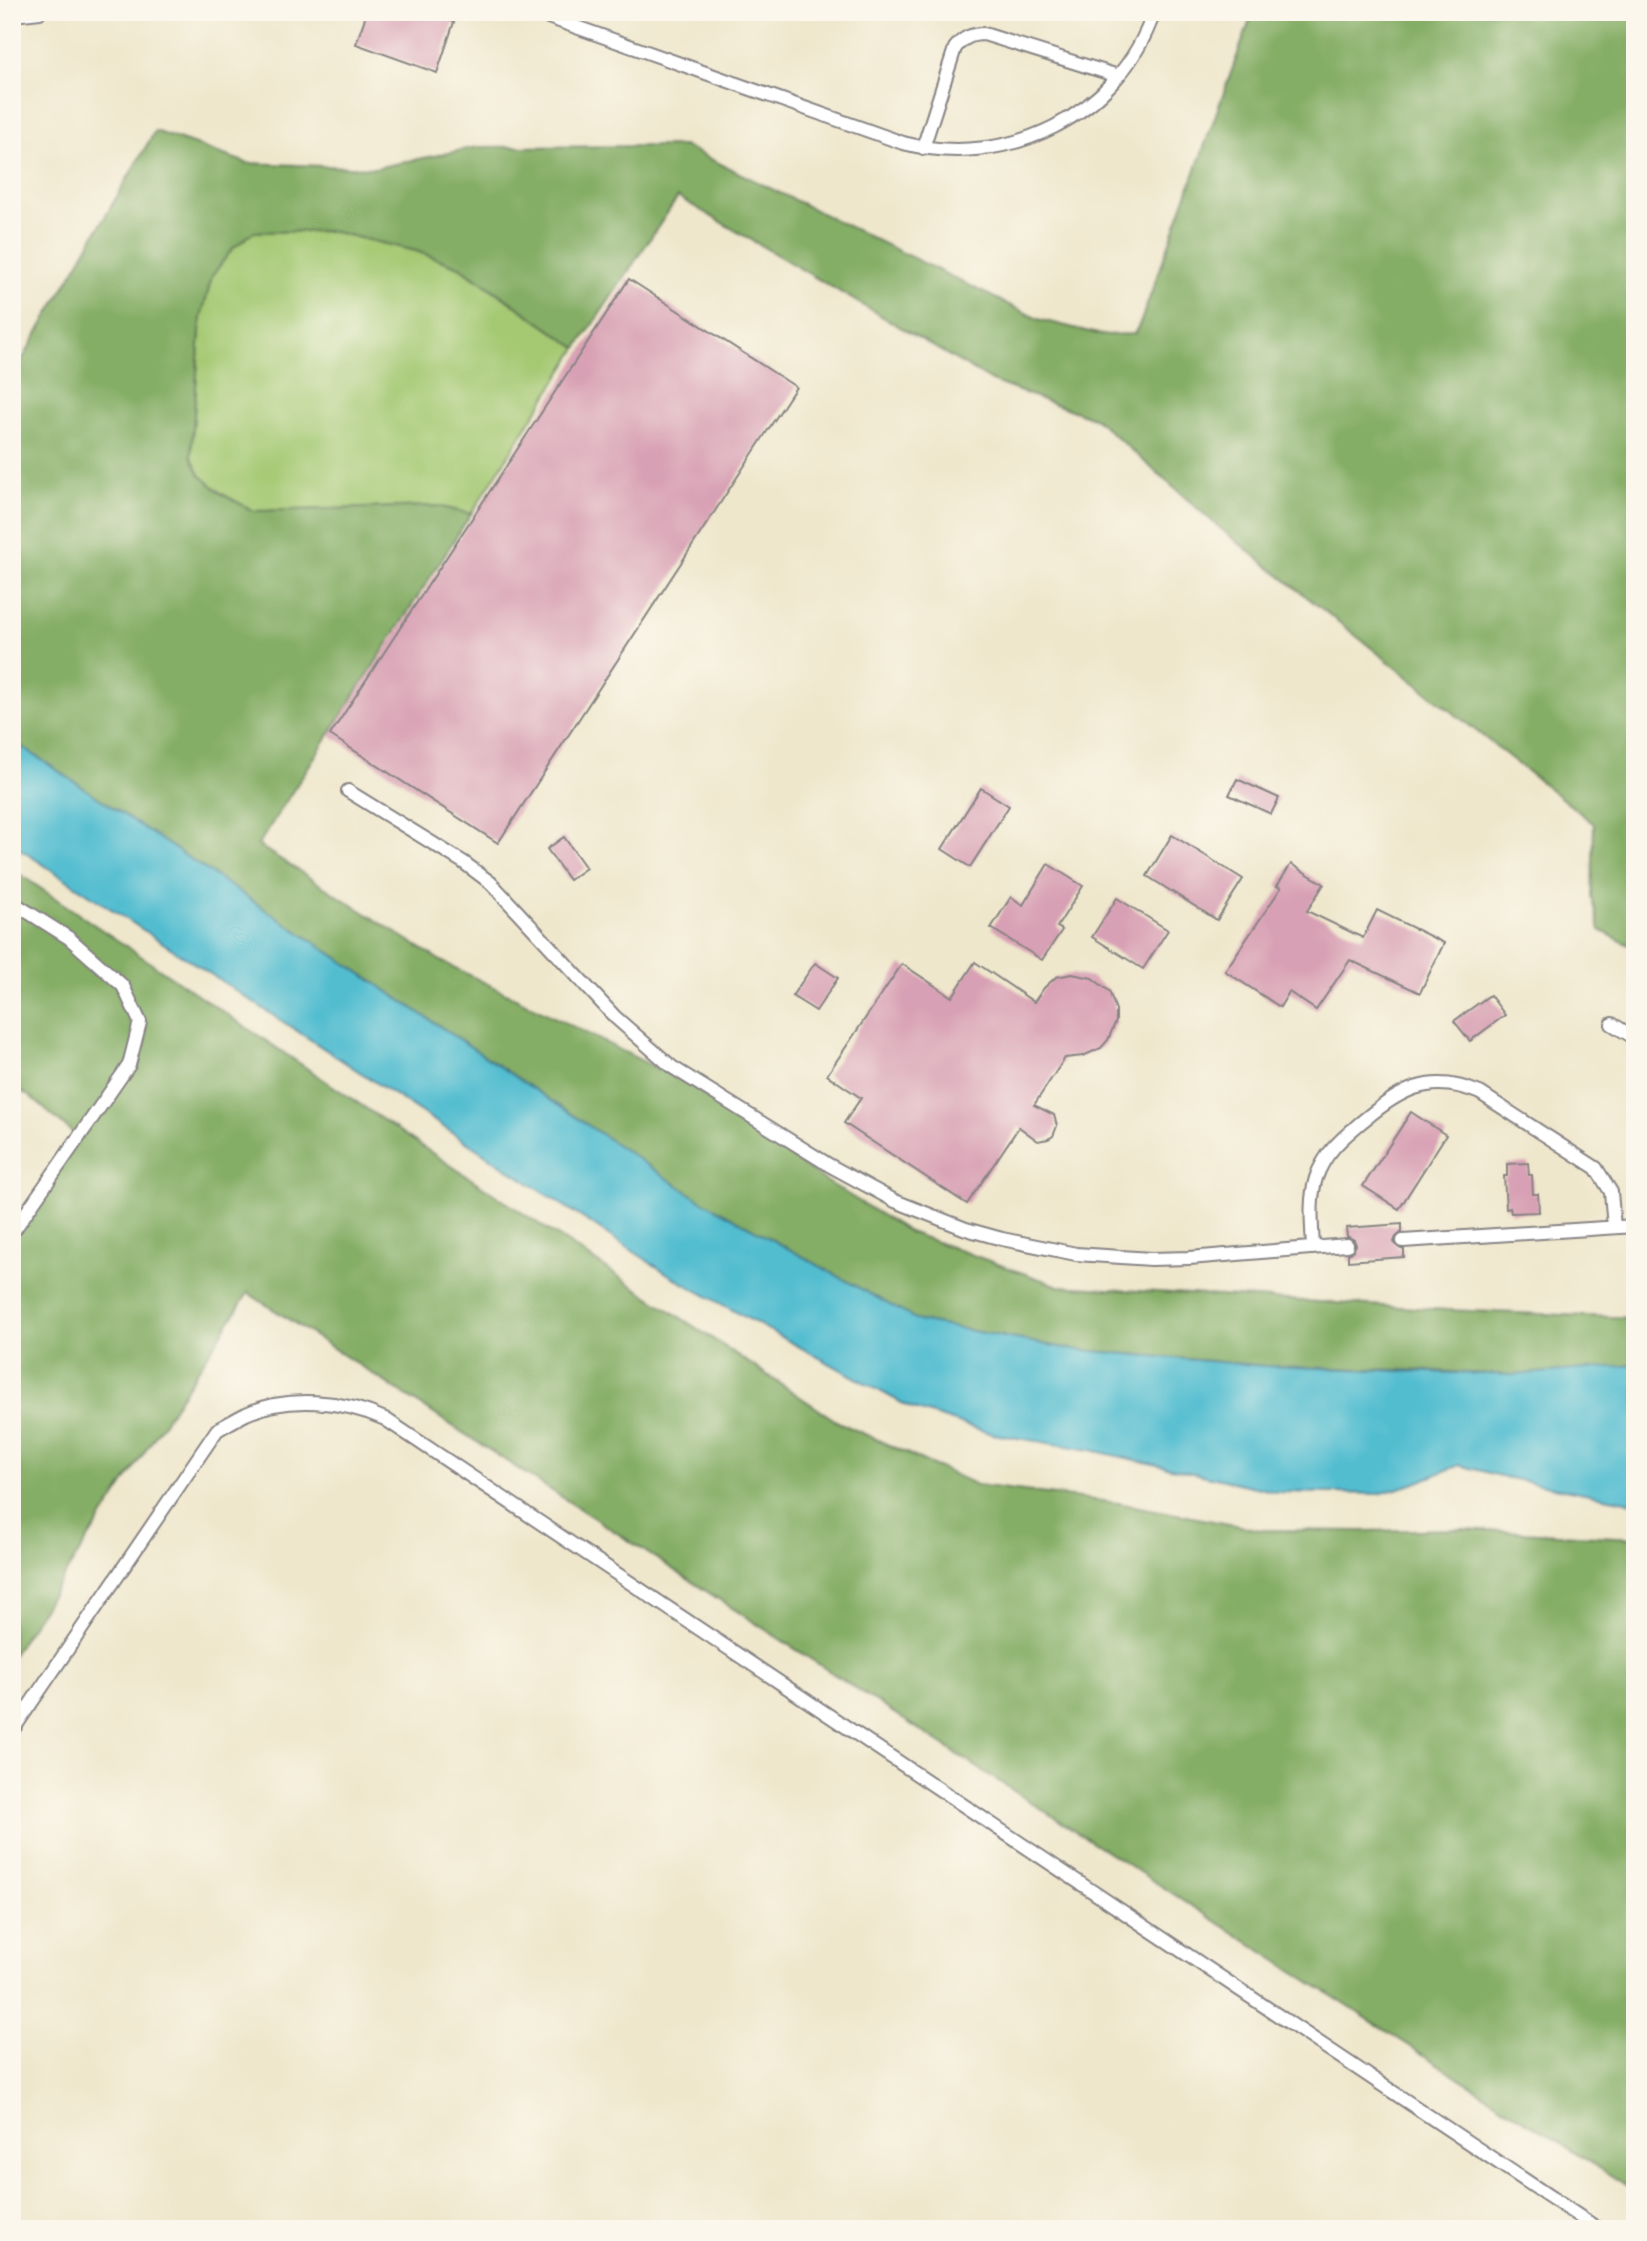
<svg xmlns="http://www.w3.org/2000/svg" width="1647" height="2241" font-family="'Shantell Sans',sans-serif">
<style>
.green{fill:#a5c973;stroke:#647657;stroke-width:2}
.forest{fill:#84ad65;stroke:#536850;stroke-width:2}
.water{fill:#53bdd0;stroke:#3a7086;stroke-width:2}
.building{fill:#d8a0b4}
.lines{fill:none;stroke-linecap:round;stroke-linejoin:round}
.service-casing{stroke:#888484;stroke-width:16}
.service{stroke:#fff;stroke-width:12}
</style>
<rect width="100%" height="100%" fill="#fbf7ec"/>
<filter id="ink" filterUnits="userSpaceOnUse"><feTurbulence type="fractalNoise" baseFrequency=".0143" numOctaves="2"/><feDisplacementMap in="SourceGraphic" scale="14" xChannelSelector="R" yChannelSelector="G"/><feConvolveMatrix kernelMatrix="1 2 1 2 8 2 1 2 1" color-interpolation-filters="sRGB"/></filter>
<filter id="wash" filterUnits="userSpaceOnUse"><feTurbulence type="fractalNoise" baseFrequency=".00686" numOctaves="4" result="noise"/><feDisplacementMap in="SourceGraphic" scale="28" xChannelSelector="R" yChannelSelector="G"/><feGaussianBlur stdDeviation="1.57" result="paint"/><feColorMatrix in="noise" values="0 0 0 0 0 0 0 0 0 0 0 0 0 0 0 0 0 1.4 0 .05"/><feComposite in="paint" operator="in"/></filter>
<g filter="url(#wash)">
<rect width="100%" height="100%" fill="#efe7cc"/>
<path class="green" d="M 330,231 L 416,251 L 459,267 L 577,348 L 471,514 L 437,506 L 254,511 L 222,494 L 200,475 L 191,456 L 201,318 L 212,275 L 233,248 L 254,232 Z"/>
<path class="forest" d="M 1253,12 L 1635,12 L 1635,948 L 1600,930 L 1592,896 L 1594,824 L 1221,529 L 1096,419 L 994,382 L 678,197 L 577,348 L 460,267 L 416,251 L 330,231 L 254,232 L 233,248 L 212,276 L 201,318 L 191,456 L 200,475 L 222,494 L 254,511 L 437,506 L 471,514 L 258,845 L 441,961 L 685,1082 L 818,1176 L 909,1232 L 1059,1286 L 1449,1310 L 1635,1318 L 1635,1382 L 1433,1371 L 1265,1366 L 1070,1349 L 919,1321 L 695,1197 L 12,740 L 12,377 L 155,131 L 247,163 L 375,168 L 477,147 L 684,146 L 1038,319 L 1102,335 L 1134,334 L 1141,321 Z
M 12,869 L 429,1151 L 838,1422 L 977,1485 L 1118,1503 L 1261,1530 L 1362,1531 L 1464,1529 L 1635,1538 L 1635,2191 L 1032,1803 L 248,1293 L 12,1656 L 12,1230 L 75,1135 L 32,1098 L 12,1086 Z"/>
<path class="water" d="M 12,740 L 695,1197 L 919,1321 L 1070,1349 L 1265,1366 L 1513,1375 L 1635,1365 L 1635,1503 L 1504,1477 L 1459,1465 L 1413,1484 L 1379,1494 L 1277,1492 L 1091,1450 L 993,1434 L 911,1408 L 674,1278 L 12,844 Z"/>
<g id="blocks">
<path class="building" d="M 367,12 L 428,12 L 454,22 L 437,73 L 356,44 Z
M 629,279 L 796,387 L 498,843 L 330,735 Z
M 1237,779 L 1279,798 L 1271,814 L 1229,795 Z
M 981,788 L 1009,806 L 970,867 L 942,849 Z
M 1172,835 L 1243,879 L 1217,920 L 1147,876 Z
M 564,837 L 586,868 L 569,880 L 547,849 Z
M 1048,864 L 1083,886 L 1057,927 L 1062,930 L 1042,960 L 991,928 L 1011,897 L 1023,905 Z
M 1291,864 L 1324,884 L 1307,911 L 1363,938 L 1377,910 L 1444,943 L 1420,993 L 1350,960 L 1316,1010 L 1289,992 L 1280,1007 L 1225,971 L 1281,888 L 1277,886 Z
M 1117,898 L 1168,930 L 1143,969 L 1092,937 Z
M 975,962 L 1034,1002 L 1044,988 L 1056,977 L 1072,974 L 1092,978 L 1109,991 L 1116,1010 L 1116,1021 L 1108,1040 L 1101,1048 L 1083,1056 L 1065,1058 L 1034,1105 L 1054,1115 L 1057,1126 L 1053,1136 L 1048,1139 L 1038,1141 L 1019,1127 L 967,1204 L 844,1123 L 861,1098 L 827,1075 L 902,964 L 952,997 Z
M 815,963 L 838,978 L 816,1011 L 792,996 Z
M 1490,995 L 1505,1015 L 1470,1041 L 1454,1021 Z
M 1411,1112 L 1446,1135 L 1399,1209 L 1363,1186 Z
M 1528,1163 L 1529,1175 L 1532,1175 L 1533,1194 L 1538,1194 L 1539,1212 L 1511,1213 L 1510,1208 L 1506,1209 L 1504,1176 L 1507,1176 L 1507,1164 Z
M 1402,1224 L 1402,1232 L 1396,1237 L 1394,1242 L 1399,1248 L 1404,1250 L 1404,1257 L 1348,1261 L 1348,1254 L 1352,1252 L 1356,1245 L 1354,1240 L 1347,1236 L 1346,1228 Z"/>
</g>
</g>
<g filter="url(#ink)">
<use href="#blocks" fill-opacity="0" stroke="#888484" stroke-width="2"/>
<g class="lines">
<defs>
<path id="service" d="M 534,12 L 903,143 C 1007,170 1119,116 1154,12
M 12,15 L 40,12
M 923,148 L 955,48 C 963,38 971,34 984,34 L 1118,76
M 348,791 L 463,862 L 491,883 L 615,1017 L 672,1067 L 829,1165 L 895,1201 L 966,1229 L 1002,1239 L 1076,1254 L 1151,1259 L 1189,1258 L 1347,1245
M 12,902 L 69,938 L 123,986 L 140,1022 L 129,1065 L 12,1233
M 1612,1024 L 1635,1038
M 1403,1241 L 1635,1226
M 1313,1248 C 1312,1225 1309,1200 1316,1178 C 1324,1154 1340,1140 1359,1124 C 1399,1091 1428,1071 1480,1093 L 1596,1168 L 1611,1192 L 1614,1227
M 12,1731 L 217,1430 C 226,1425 236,1419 246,1414 C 288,1395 343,1400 385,1419 L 1598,2229"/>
</defs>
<use href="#service" class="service-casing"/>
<use href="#service" class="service"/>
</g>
</g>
<rect width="1647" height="2241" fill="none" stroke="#fbf7ec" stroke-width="42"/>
</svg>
